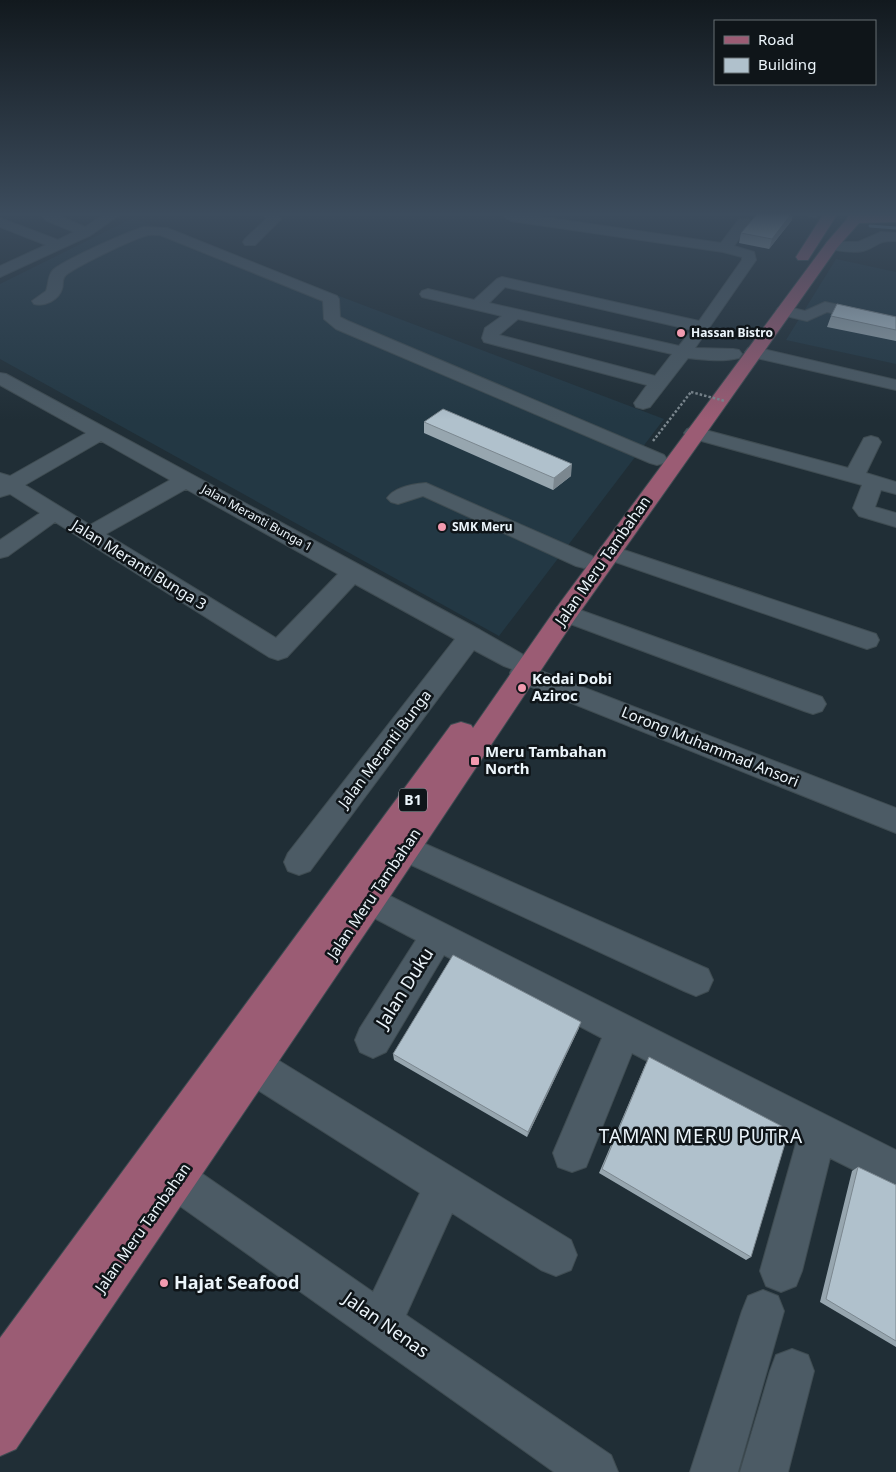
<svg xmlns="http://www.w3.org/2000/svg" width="896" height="1472" font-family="'Noto Sans',sans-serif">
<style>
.built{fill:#233844}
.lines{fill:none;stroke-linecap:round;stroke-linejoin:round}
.stream{stroke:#5d7f93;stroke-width:3}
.minor-casing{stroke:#3f4c52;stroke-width:2}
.major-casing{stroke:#3f4c52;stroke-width:2}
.path{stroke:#7c888f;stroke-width:2.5;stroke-dasharray:2.5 2;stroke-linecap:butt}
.minor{fill:#4c5b65;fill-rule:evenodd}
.major{fill:#9b5c74;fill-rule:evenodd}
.path-bridge{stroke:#7c888f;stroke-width:2.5;stroke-dasharray:2.5 2;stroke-linecap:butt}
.wall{fill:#97a6af}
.shaded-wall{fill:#7b878f}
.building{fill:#b0c1cc;stroke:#7b878f}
.poi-dot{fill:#f29aaf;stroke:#0f1519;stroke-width:2}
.labels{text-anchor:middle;stroke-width:5;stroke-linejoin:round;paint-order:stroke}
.far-poi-label{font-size:12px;font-weight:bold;fill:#ecf5fb;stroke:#0f1519;text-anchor:start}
.far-street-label{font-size:12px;fill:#ecf5fb;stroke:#0f1519}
.shield{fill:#0f1519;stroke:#aab2b7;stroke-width:1}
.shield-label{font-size:14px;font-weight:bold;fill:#ecf5fb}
.street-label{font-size:15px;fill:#ecf5fb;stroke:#0f1519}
.poi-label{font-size:15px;font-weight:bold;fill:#ecf5fb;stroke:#0f1519;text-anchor:start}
.near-street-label{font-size:18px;fill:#ecf5fb;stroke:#0f1519}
.near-poi-label{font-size:18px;font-weight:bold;fill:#ecf5fb;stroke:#0f1519;text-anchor:start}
.near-neighbourhood-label{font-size:19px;letter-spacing:1px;fill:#ecf5fb;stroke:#0f1519}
</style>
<rect width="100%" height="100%" fill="#202e36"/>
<path class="built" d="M 133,218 L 664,419 L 499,636 L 0,359 L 0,284 Z
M 836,259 L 896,272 L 896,364 L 786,340 Z"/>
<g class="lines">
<path class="stream" d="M 801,213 L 815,216
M 870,226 L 896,228"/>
<defs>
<path id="minor" d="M 106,213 L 122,213 L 91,235 L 0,277 L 0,266 L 46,245 L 0,227 L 0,218 L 58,240 L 74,232 L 45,220 L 43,217 L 45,214 L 55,214 L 85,227 Z
M 262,213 L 276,213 L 281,219 L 255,245 L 245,245 L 243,242 L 245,239 L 266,219 Z
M 498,213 L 515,213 L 721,243 L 739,219 L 749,219 L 751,222 L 734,246 L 754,252 L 756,260 L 695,348 L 733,349 L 739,350 L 742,354 L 739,358 C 723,362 705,360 688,358 L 650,407 L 643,409 L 636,407 L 634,403 L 647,385 L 484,342 L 482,338 L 485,328 L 502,316 L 422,297 L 420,294 L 422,291 L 428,289 L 474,300 L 497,279 L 502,277 L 699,321 L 742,260 L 742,257 L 723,252 L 511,221 ZM 505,287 L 692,330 L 679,346 L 489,303 ZM 518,319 L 672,354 L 655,376 L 499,335 Z
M 144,227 L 167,228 L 337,296 L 339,299 L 340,317 L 348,321 L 664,455 L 667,459 L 664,463 L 657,465 L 650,463 L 336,329 L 324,319 L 323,301 L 160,235 C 155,235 149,234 145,236 C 131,240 75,267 66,275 C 61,280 64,284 62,289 C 59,300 44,307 34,304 L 32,301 L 46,291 C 49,284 47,277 53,270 C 62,261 131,230 144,227 Z
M 881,232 L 896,233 L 896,241 C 876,240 878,247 863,251 C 853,253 837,251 827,248 L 825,245 L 827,242 L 858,242 Z
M 825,302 L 896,317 L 896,327 L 827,312 L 807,321 L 778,314 L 776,311 L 778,308 L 784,306 L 805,311 Z
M 754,347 L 896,380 L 896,390 L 748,356 L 745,352 L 748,348 Z
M 0,373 L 6,374 L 480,630 L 522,654 L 526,660 L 523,664 L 896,808 L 896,833 L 514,680 L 510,673 L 512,669 L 504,666 L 474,650 L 310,871 L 299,875 L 288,871 L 284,862 L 288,853 L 455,639 L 355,584 L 287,657 L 278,660 L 269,657 L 55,522 L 8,556 L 0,558 L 0,540 L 40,513 L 10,494 L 0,497 L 0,473 L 10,476 L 86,433 L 0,385 ZM 101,441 L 170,480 L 90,525 L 25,485 ZM 186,489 L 338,574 L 276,638 L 106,534 Z
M 694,427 L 848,468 L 864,438 L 871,436 L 878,438 L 881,442 L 866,473 L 896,482 L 896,494 L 881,490 L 875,507 L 896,513 L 896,527 L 859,516 L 853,508 L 862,485 L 687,437 L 684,433 L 687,429 Z
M 426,483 L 592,556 L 595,561 L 592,566 L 584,568 L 576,566 L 423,496 L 398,504 L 391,502 L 387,498 C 395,487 413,484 426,483 Z
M 609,545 L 876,634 L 879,640 L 876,646 L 867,649 L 858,646 L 601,557 L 598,552 L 601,547 Z
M 566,605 L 822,697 L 826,704 L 822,711 L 813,714 L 804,711 L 557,619 L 554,613 L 557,607 Z
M 405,835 L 708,969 L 713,980 L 708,991 L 696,996 L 684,991 L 394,857 L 390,848 L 394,839 Z
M 370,886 L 896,1150 L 896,1191 L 830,1158 L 802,1271 L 796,1286 L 781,1292 L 766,1286 L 760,1271 L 797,1140 L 632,1053 L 586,1167 L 572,1172 L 558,1167 L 553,1153 L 602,1038 L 444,955 L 386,1052 L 373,1058 L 360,1052 L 355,1040 L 360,1028 L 416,940 L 359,910 L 354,900 L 359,890 Z
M 255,1049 L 268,1054 L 571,1240 L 577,1255 L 571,1270 L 556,1276 L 541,1270 L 452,1213 L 406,1315 L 611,1455 L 618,1472 L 554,1472 L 163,1194 L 157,1180 L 163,1166 L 177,1160 L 191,1166 L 373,1292 L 420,1193 L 242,1080 L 237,1067 L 242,1054 Z
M 763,1290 L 778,1296 L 784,1311 L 738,1472 L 690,1472 L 742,1311 L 748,1296 Z
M 792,1349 L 808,1355 L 814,1371 L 788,1472 L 740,1472 L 770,1371 L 776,1355 Z"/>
<path id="major" d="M 824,213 L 838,213 L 808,260 L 798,260 L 796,257 Z
M 849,213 L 896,214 L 896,222 L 859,223 L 837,248 L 575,619 L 381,910 L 16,1449 L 0,1456 L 0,1338 L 451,725 L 461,722 L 471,725 L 473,728 L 557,607 L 827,242 L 847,219 Z"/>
</defs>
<use href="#minor" class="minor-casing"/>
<use href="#major" class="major-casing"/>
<path class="path" d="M 653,441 L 691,392"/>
<use href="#minor" class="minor"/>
<use href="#major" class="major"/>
<path class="path-bridge" d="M 691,392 L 725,401"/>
</g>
<path class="wall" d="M 792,220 L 769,249 L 739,243 L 741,233 Z
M 831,316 L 896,317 L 896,341 L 827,327 Z
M 424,422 L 571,476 L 553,490 L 424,433 Z
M 579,1028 L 527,1137 L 394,1060 L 393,1054 Z
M 646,1063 L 751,1257 L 746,1260 L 599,1173 Z
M 858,1167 L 896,1185 L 896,1347 L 820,1302 L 852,1171 Z"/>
<path class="shaded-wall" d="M 792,213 L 793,213 L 792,220 L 769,249 L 772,239 Z
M 572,464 L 571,476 L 553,490 L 554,478 Z
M 581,1022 L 579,1028 L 527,1137 L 528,1132 Z"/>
<path class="building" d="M 758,213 L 792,213 L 772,239 L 741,233 Z
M 837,304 L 896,317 L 896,330 L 831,316 Z
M 443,409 L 572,464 L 554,478 L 424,422 Z
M 453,955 L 581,1022 L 528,1132 L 393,1054 Z
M 649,1057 L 789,1130 L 751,1257 L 602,1169 Z
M 858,1167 L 896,1185 L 896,1341 L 826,1299 Z"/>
<linearGradient id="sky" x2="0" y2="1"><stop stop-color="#12191e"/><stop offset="0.51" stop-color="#3c4c5d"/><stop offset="1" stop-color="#3c4c5d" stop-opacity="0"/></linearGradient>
<rect width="896" height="420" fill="url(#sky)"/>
<g class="poi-dot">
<circle cx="681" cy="333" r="5"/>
<circle cx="442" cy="527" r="5"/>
<circle cx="522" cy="688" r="5"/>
<rect x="470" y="756" width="10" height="10" rx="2.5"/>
<circle cx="164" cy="1283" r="5"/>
</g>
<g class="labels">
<g class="far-poi-label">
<text x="691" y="337">Hassan Bistro</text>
<text x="452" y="531">SMK Meru</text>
</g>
<g class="far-street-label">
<text transform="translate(257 518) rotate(29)" y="4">Jalan Meranti Bunga 1</text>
</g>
<rect class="shield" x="399" y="788.5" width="28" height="23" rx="4"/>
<g class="shield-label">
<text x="413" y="805">B1</text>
</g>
<g class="street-label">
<text transform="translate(603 561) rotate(-55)" y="5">Jalan Meru Tambahan</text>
<text transform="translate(139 565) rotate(32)" y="5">Jalan Meranti Bunga 3</text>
<text transform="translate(710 747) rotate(22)" y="5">Lorong Muhammad Ansori</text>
<text transform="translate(385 749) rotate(-53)" y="5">Jalan Meranti Bunga</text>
<text transform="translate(374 894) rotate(-56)" y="5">Jalan Meru Tambahan</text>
<text transform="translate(143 1228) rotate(-55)" y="5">Jalan Meru Tambahan</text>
</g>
<g class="poi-label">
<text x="532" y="684">Kedai Dobi<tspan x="532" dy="17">Aziroc</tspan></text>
<text x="485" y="757">Meru Tambahan<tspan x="485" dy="17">North</tspan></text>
</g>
<g class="near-street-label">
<text transform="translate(405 988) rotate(-58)" y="6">Jalan Duku</text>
<text transform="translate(386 1325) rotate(35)" y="6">Jalan Nenas</text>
</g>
<g class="near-poi-label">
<text x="174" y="1289">Hajat Seafood</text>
</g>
<g class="near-neighbourhood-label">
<text x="701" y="1143">TAMAN MERU PUTRA</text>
</g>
</g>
<rect x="714" y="20" width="162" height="65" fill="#0f1519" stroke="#676f73"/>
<rect x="724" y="36" width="25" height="8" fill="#9b5c74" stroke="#676f73"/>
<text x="758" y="45" font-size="15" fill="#ecf5fb">Road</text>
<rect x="724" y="58" width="25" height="15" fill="#b0c1cc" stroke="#676f73"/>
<text x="758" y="70" font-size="15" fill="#ecf5fb">Building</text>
</svg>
